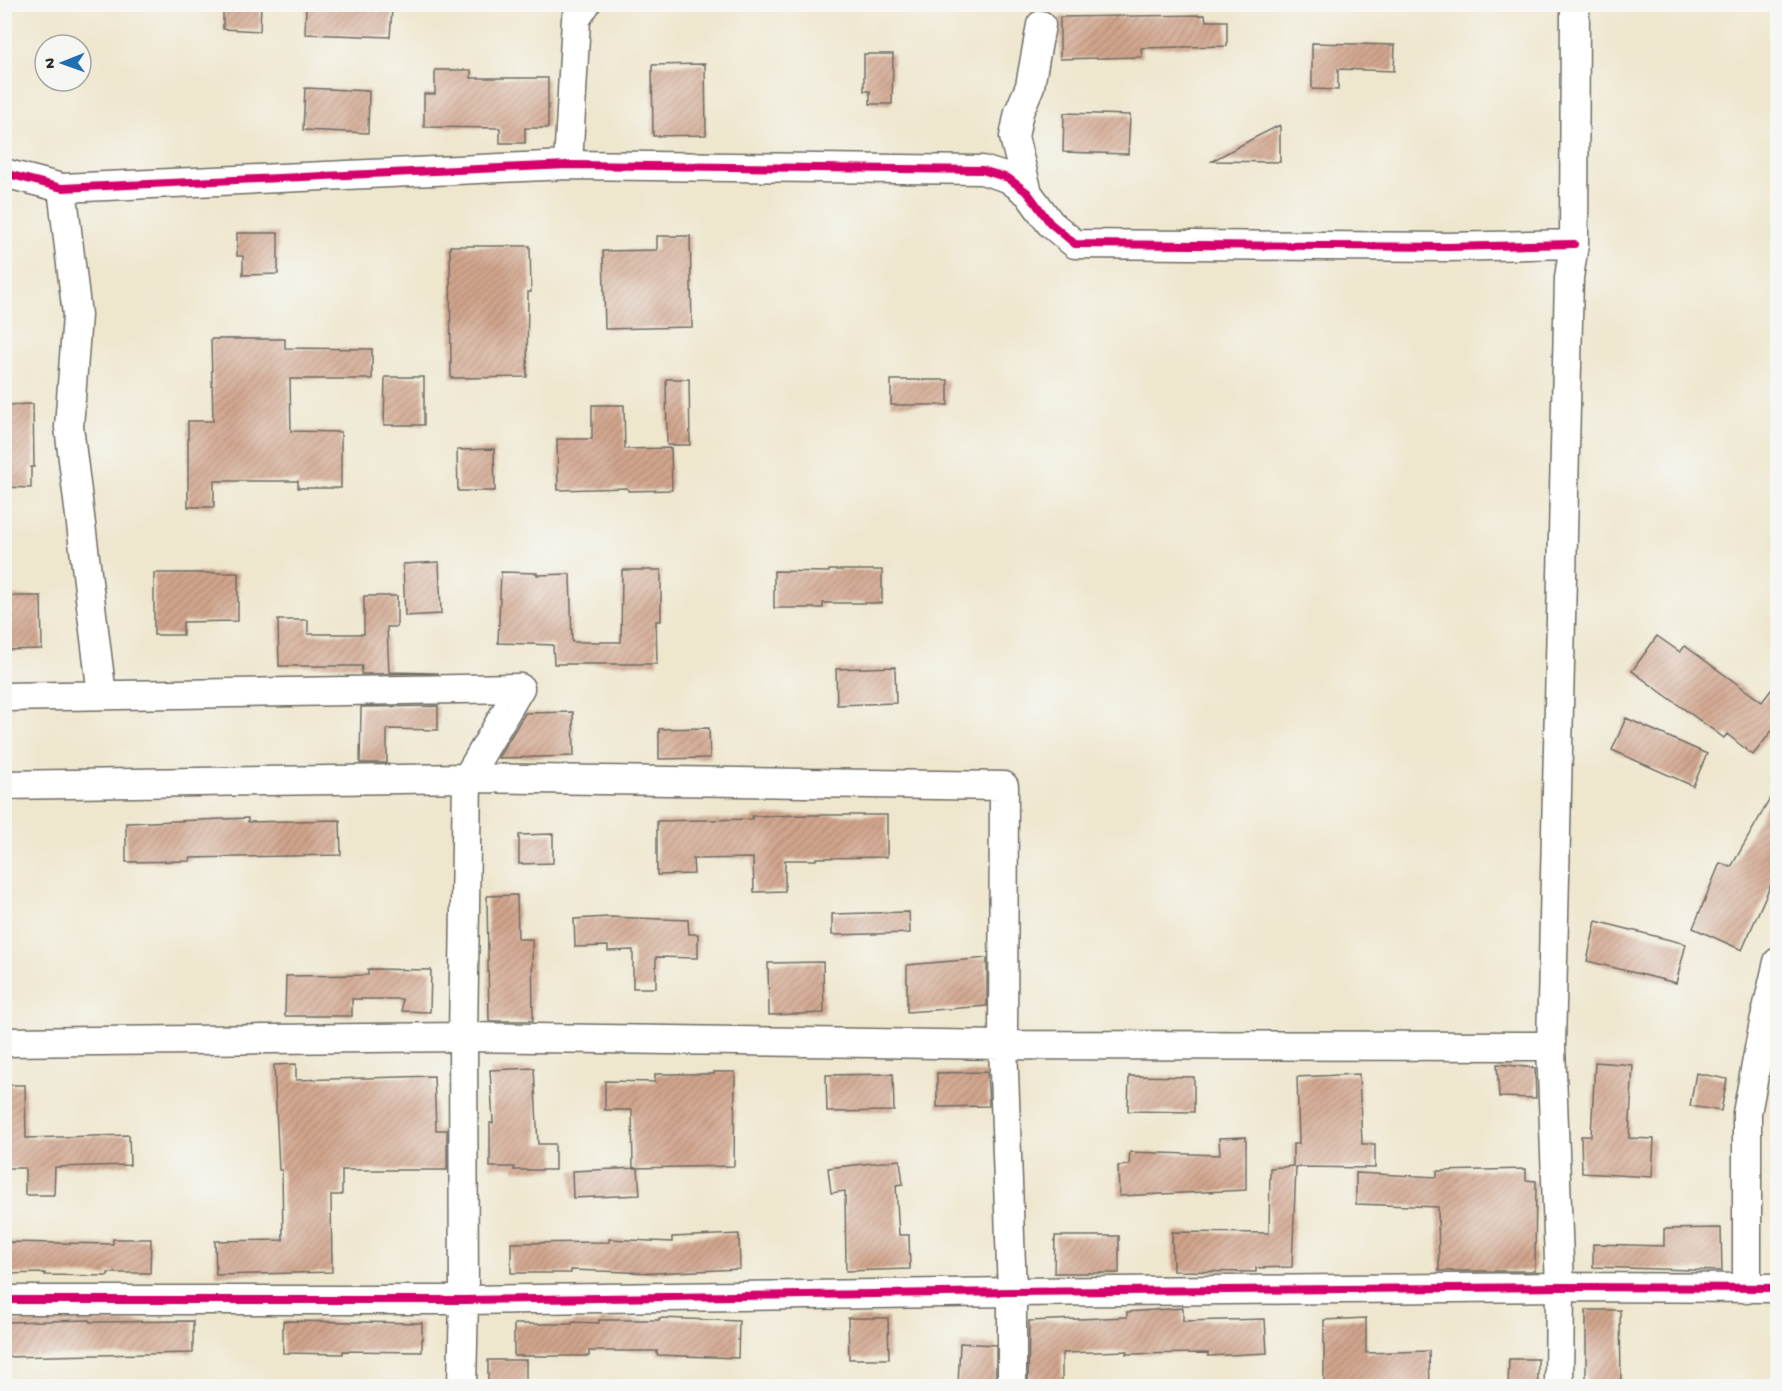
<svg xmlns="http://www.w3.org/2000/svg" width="1782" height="1391" font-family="'Gochi Hand',sans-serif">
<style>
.building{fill:url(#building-hatch)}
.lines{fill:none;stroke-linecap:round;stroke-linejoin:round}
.street-casing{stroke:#6f6c64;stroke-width:31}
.street{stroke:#fff;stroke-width:28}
.cycleway-casing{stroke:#f6f6f2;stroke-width:11}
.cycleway{stroke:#d6006c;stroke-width:8}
</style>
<defs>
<pattern id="building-hatch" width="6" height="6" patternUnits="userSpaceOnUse" patternTransform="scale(1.5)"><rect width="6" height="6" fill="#d2a58d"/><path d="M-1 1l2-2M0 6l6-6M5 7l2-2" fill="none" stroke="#ab8773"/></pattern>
</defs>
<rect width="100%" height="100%" fill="#f6f6f2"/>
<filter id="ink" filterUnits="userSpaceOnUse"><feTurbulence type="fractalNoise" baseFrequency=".0167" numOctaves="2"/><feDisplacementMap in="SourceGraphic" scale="12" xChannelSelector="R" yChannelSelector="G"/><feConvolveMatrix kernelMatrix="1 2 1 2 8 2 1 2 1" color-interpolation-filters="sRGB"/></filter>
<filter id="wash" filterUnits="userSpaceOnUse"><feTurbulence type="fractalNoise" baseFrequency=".008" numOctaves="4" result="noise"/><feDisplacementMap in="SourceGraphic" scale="24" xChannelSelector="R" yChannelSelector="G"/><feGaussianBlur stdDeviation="1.35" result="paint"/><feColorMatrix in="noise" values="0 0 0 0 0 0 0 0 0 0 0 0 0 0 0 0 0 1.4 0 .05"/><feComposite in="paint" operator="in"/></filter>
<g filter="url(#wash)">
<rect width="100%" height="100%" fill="#eee6cd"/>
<g id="blocks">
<path class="building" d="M 223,4 L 261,4 L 260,31 L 223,29 Z
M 306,5 L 392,9 L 390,37 L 305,34 Z
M 1205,15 L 1206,21 L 1227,21 L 1227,46 L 1141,48 L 1142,57 L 1060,59 L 1060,17 Z
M 1312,43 L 1395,45 L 1394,71 L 1338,69 L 1338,90 L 1312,89 Z
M 864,54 L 893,54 L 892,104 L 870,104 L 870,91 L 864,91 Z
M 705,64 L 706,135 L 653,136 L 652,65 Z
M 435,70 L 471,70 L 471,78 L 548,78 L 548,128 L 525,128 L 525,143 L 500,143 L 500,128 L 424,127 L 424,94 L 435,94 Z
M 305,88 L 369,91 L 368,133 L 303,130 Z
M 1064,113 L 1130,115 L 1128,154 L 1063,152 Z
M 1280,125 L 1280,162 L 1212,161 L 1254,138 Z
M 237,233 L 278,233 L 278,274 L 243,275 L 243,256 L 237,256 Z
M 657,236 L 690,236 L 692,327 L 605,329 L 603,251 L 657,250 Z
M 450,246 L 530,246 L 531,292 L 528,292 L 527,377 L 451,378 Z
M 211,339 L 285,339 L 285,348 L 372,349 L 372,379 L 290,379 L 291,431 L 341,432 L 341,488 L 298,488 L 298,481 L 214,481 L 214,507 L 188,507 L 188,421 L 213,421 Z
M 385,377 L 424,377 L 424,425 L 384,425 Z
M 666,379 L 689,379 L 690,445 L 667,445 Z
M 891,380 L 948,380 L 948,405 L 891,405 Z
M 33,404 L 34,467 L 31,467 L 31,488 L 4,487 L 4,405 Z
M 592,405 L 624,405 L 625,449 L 671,448 L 672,490 L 628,491 L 627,488 L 558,490 L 557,439 L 592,439 Z
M 494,449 L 495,491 L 458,491 L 457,450 Z
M 439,562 L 441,614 L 405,616 L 403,564 Z
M 622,570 L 661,570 L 661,621 L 656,621 L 657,664 L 554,664 L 553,645 L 498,643 L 501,572 L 537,573 L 537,575 L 570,574 L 572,642 L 621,642 Z
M 829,570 L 882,570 L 882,603 L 823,603 L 823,608 L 774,608 L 774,571 L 829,572 Z
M 154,573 L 238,573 L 238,621 L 183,622 L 183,635 L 154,635 Z
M 4,596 L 41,596 L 42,649 L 4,650 Z
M 364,596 L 397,596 L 397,627 L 387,627 L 389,672 L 439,673 L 361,674 L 362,666 L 279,666 L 278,620 L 308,620 L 308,634 L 364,634 Z
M 1657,636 L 1680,652 L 1685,646 L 1762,702 L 1778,681 L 1778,723 L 1753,755 L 1727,734 L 1724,738 L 1632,671 Z
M 895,667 L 896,703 L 837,705 L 836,669 Z
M 438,706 L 438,730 L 387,729 L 387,763 L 360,763 L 361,707 Z
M 573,712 L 574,756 L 498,758 L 525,713 Z
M 1626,718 L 1707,754 L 1693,786 L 1612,750 Z
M 709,728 L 710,758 L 659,759 L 659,729 Z
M 1778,785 L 1778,868 L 1742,950 L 1693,928 L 1720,863 L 1731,867 Z
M 816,815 L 887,815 L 887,857 L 816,858 L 816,860 L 785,860 L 785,891 L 754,892 L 753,858 L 693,859 L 694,874 L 657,875 L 657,821 L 752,819 L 752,816 Z
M 248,818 L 248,822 L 340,820 L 341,855 L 190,858 L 190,861 L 126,862 L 126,823 Z
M 553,834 L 553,863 L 519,864 L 519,835 Z
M 517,895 L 518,939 L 532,939 L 533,1021 L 489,1021 L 487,896 Z
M 909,912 L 910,933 L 832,935 L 832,914 Z
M 608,917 L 688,920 L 689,934 L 698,934 L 698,958 L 656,957 L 656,988 L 633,988 L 633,950 L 608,951 L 608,946 L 575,947 L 574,919 Z
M 1596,921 L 1686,944 L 1676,983 L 1587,961 Z
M 987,958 L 987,1006 L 907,1012 L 907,965 Z
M 823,962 L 824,1013 L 769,1015 L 768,963 Z
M 368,969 L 431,970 L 430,1012 L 402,1011 L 402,999 L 352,999 L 352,1016 L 285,1016 L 286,976 L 368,975 Z
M 1595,1062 L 1633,1065 L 1629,1138 L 1654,1139 L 1652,1177 L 1582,1173 L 1581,1136 L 1591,1136 Z
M 296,1064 L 296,1080 L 434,1076 L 436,1130 L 447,1130 L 447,1170 L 342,1170 L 342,1195 L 331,1195 L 332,1272 L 216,1275 L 215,1241 L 283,1240 L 282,1170 L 279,1170 L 274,1065 Z
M 1497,1064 L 1535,1068 L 1536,1098 L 1499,1097 Z
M 534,1068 L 538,1144 L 555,1144 L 555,1170 L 514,1170 L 514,1167 L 490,1167 L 490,1123 L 493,1123 L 490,1070 Z
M 714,1072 L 735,1072 L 734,1166 L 633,1168 L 632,1110 L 605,1110 L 605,1081 L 655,1082 L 655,1074 L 714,1074 Z
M 987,1072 L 989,1106 L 937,1107 L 937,1073 Z
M 1696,1073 L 1727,1079 L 1721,1111 L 1690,1106 Z
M 893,1074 L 894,1111 L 827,1112 L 826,1075 Z
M 1359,1074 L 1362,1144 L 1375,1144 L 1375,1168 L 1296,1167 L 1292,1267 L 1256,1268 L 1256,1272 L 1173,1271 L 1172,1232 L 1269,1233 L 1270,1168 L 1293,1166 L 1293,1144 L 1299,1144 L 1297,1077 Z
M 1129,1076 L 1194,1077 L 1194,1112 L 1128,1111 Z
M 4,1085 L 25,1085 L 26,1138 L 129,1135 L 130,1165 L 55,1167 L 54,1195 L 25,1195 L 25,1168 L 4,1168 Z
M 1246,1137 L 1246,1190 L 1119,1196 L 1118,1166 L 1129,1165 L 1130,1152 L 1220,1155 L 1219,1138 Z
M 900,1160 L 903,1184 L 896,1185 L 899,1235 L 909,1235 L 910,1269 L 846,1271 L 845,1191 L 831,1193 L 828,1168 Z
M 638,1168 L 640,1195 L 573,1198 L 572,1171 Z
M 1526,1169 L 1526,1180 L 1536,1181 L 1535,1271 L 1439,1271 L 1438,1207 L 1356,1204 L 1356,1173 L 1437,1177 L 1437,1171 Z
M 1721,1228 L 1722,1271 L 1593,1267 L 1593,1244 L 1664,1246 L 1664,1229 Z
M 739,1234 L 740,1269 L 655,1273 L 571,1270 L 571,1273 L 511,1273 L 511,1243 L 609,1242 L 609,1239 L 672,1242 L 672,1237 Z
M 1055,1236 L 1119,1236 L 1119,1273 L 1054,1273 Z
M 113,1239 L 151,1239 L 150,1273 L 108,1273 L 108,1276 L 45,1275 L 45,1273 L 4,1274 L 4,1242 L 113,1244 Z
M 1183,1308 L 1183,1321 L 1265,1319 L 1267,1353 L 1208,1356 L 1208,1353 L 1126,1354 L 1127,1351 L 1062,1353 L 1062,1386 L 1028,1386 L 1029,1321 L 1127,1317 L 1127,1312 Z
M 1586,1310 L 1620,1310 L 1621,1386 L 1586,1386 Z
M 659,1318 L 739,1321 L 738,1358 L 657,1355 L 657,1351 L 589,1351 L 589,1356 L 514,1356 L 514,1324 L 572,1324 L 572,1322 L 599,1323 L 599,1320 L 659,1320 Z
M 848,1318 L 888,1318 L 889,1359 L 849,1359 Z
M 1366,1318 L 1366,1353 L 1429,1351 L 1430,1386 L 1324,1386 L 1324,1320 Z
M 90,1320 L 90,1322 L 193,1321 L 193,1353 L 4,1357 L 4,1322 Z
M 283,1321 L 422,1323 L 422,1352 L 343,1351 L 343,1354 L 283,1353 Z
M 960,1343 L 996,1345 L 996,1386 L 958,1386 Z
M 1509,1359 L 1538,1359 L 1538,1386 L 1508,1386 Z
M 488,1360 L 526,1360 L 526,1386 L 488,1386 Z"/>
</g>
</g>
<g filter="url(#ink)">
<use href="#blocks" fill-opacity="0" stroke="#6f6c64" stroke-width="1.5"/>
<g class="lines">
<defs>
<path id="street" d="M 568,165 L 576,19 L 586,4
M 4,173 L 62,188 L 568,165 L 982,170 L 1008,178 L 1028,193 L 1050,223 L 1075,244 L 1448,247 L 1574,244
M 62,188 L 77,315 L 69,427 L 102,695
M 1028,193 L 1014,137 L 1019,112 L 1030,86 L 1041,25
M 4,697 L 520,688
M 4,785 L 467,778 L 1004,786 L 1003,1045 L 1012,1292 L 1012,1386
M 4,1042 L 463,1037 L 1003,1045 L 1551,1046
M 1747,1289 L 1747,1113 L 1764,1022 L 1778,962
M 4,1300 L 464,1300 L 1012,1292 L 1560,1287 L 1778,1288
M 462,1386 L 464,1300 L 463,1037 L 467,778 L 520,688
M 1559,1386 L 1560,1287 L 1551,1046 L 1569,278 L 1574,244 L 1575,4"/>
</defs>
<use href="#street" class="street-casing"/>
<use href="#street" class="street"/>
<defs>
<path id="cycleway" d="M 4,173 L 62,188 L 568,165 L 982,170 L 1008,178 L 1028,193 L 1050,223 L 1075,244 L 1448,247 L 1574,244
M 4,1300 L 464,1300 L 1012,1292 L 1560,1287 L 1778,1288"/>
</defs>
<use href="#cycleway" class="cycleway-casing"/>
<use href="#cycleway" class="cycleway"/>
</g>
</g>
<rect width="1782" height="1391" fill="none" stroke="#f6f6f2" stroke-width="24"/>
<g transform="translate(63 63) rotate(269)"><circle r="28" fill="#f6f6f2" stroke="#a5a5a2" stroke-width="1.5"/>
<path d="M0-4.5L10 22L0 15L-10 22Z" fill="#1f6fb2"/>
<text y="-9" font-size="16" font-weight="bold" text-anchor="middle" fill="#2b2b2b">N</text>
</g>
</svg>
